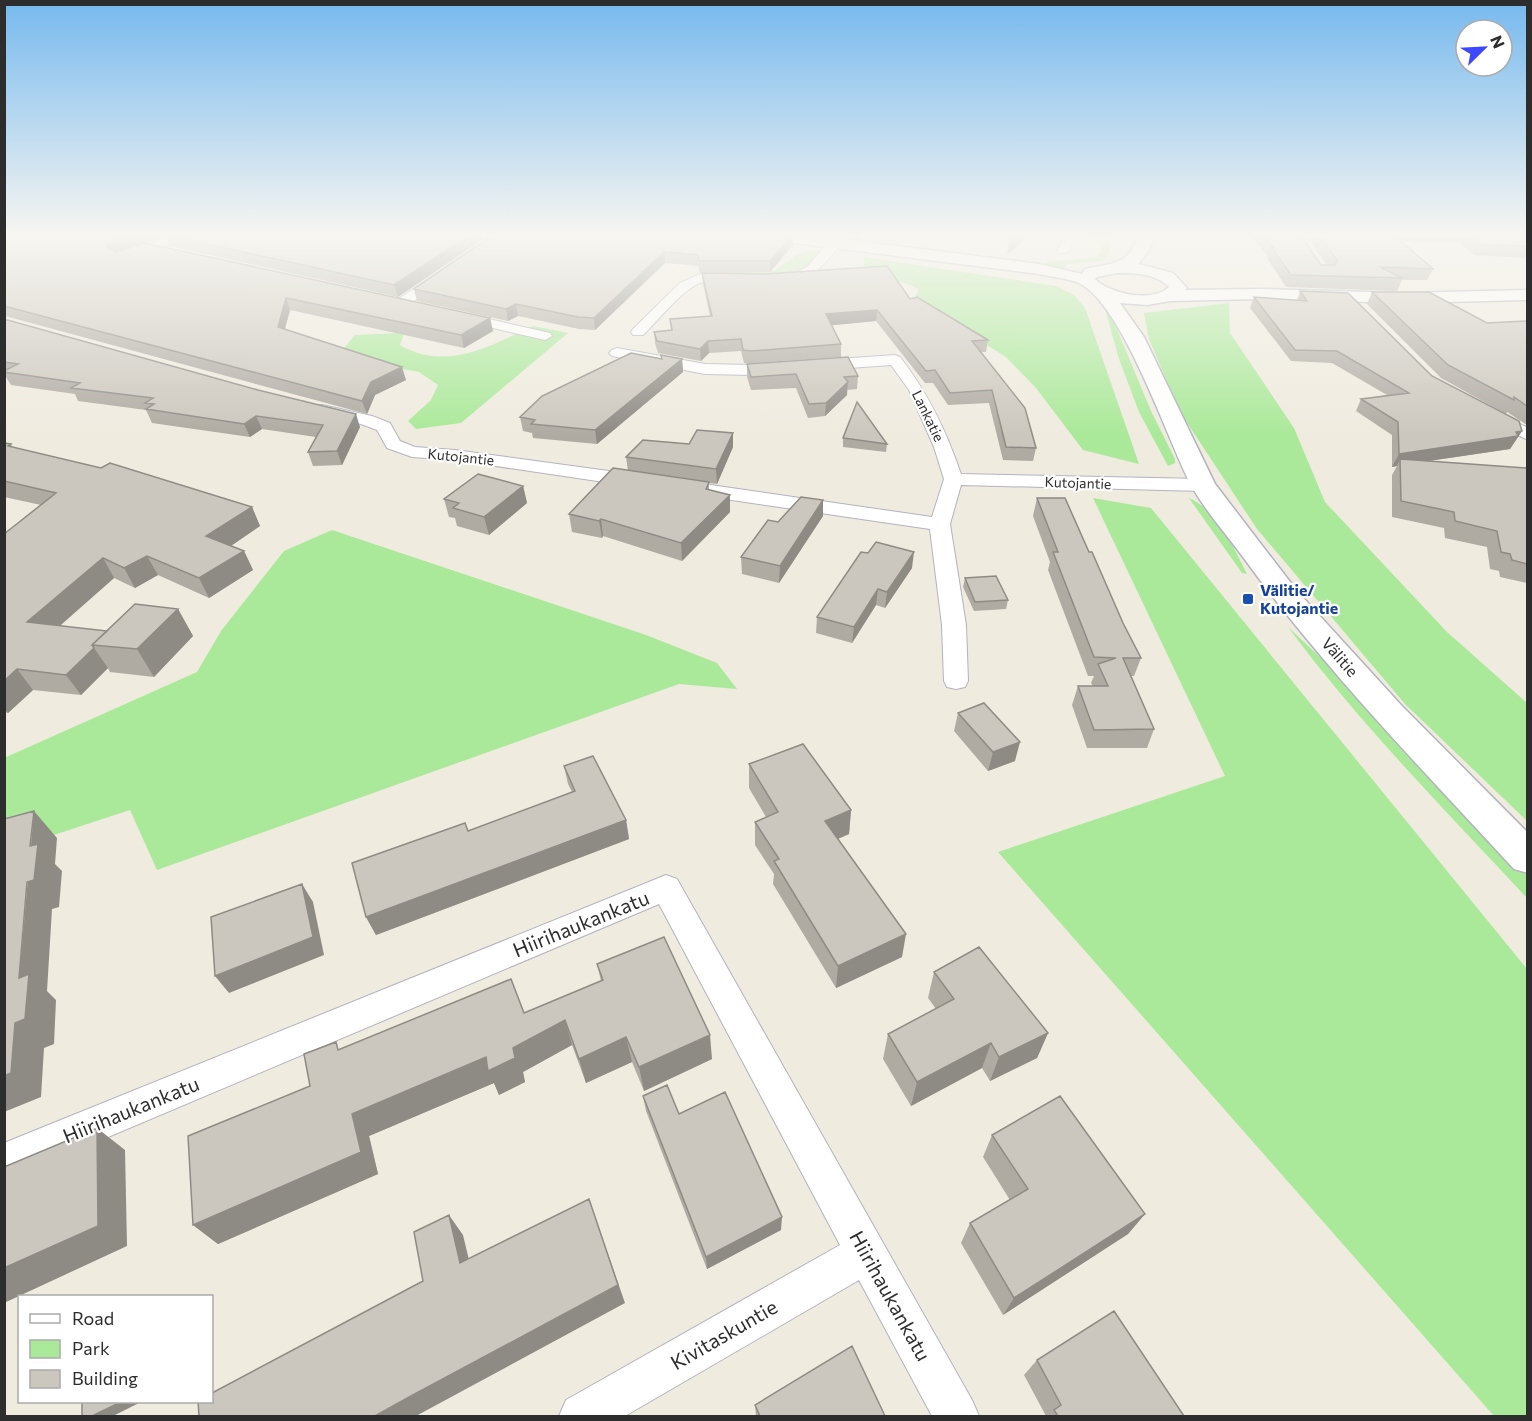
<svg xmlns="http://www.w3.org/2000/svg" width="1532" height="1421" font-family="Commissioner,sans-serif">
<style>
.green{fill:#aae999}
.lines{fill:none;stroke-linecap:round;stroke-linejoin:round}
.minor-casing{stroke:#b3b3c1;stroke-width:2}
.secondary-casing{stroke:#b3b3c1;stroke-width:3}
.minor{fill:#fff;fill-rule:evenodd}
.secondary{fill:#fff;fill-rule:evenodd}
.wall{fill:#afaba3}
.shaded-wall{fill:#8e8b85}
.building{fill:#cbc7be;stroke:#8e8b85;stroke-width:1.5}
.transit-dot{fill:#1a4fb4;stroke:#fff;stroke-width:2}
.labels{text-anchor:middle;stroke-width:4.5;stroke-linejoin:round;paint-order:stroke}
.far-street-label{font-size:14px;fill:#2d2d2d;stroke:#fff}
.transit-label{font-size:16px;font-weight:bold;fill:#164399;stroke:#fff;text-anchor:start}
.street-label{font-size:16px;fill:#2d2d2d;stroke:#fff}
.near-street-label{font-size:20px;fill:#2d2d2d;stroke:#fff}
</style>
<rect width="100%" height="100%" fill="#efebdf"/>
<path class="green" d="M 1089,237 L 1113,237 L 1107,257 L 1102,261 L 1066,264 L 1065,268 L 1039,265 L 1052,261 L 1095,258 L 1101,251 L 1101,243 L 1080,241 Z
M 810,249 L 823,252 C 818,256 812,263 805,267 C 778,282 742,275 713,272 L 774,271 L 798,254 Z
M 864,257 L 1056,286 L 1074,295 L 1085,308 L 1139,464 L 1083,450 L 1036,388 L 1006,357 L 914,299 L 919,289 L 864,266 Z
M 1229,303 L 1230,333 L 1294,428 L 1325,502 L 1447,632 L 1527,703 L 1527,821 L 1405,704 L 1257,529 L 1180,412 L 1149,339 L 1144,313 Z
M 1105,309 L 1109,310 L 1151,411 L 1175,459 L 1175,463 L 1168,466 L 1139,412 L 1119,359 Z
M 533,326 L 568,333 L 461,423 L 416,429 L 408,421 L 431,400 L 438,385 L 419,372 L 380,365 L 340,353 L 355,335 L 404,333 L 400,345 C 446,372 490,346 533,326 Z
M 1093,498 L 1151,508 L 1527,969 L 1527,1416 L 1494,1416 L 998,852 L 1225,776 Z
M 1189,498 C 1220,512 1232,545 1247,574 L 1242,573 Z
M 332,530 L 646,635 L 717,663 L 737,689 L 679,684 L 157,870 L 130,810 L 5,851 L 4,758 L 197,672 L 221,631 L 284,551 Z
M 1288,627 L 1338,674 L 1527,876 L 1527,898 C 1445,810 1360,724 1288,627 Z"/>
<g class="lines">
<defs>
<path id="minor" d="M 170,237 L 189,237 L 127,259 L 123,260 L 117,256 L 119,253 Z
M 490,237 L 504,237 L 407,306 L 397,306 L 395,303 L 397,300 Z
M 833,237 L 847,237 C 827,259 820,278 787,281 C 780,282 775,283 769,278 L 771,275 L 797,272 L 807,267 Z
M 1065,237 L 1077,237 L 1067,253 L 1059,253 L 1057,250 Z
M 700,274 L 737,275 L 744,279 C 734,289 715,279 703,282 C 685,286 657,322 643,335 L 633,335 L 631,332 L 633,329 L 680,283 Z
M 458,312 L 550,333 L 552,336 L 545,340 L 453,319 L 451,316 L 453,313 Z
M 617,348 L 705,364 L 751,365 L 895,355 L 900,357 C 928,393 946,430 961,474 L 1203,479 L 1210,481 L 1213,485 L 1210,489 L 1203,491 L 961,485 L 950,524 L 966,625 L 968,681 L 965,687 L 956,689 L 947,687 L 944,681 L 942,625 L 930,529 L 690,494 L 683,492 L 680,488 L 683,484 L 690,482 L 932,517 L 944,479 L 934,447 L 909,390 L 891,365 L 751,375 L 705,374 L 612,356 L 609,353 L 612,350 Z
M 322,405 L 372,416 L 390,423 L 400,441 L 415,447 L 455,450 L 638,475 L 645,477 L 647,481 L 645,485 L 638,487 L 455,460 L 412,457 L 387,448 L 377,430 L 361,424 L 316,414 L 314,410 L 316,406 Z
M 1491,410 L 1528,428 L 1528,440 L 1485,419 L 1482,415 L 1485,411 Z
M 666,875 L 677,879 L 972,1400 L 979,1416 L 932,1416 L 859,1280 L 625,1416 L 559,1416 L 566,1400 L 840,1245 L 659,904 L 4,1181 L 4,1143 Z"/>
<path id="secondary" d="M 779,237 L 827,237 L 1039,264 L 1082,274 L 1085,269 C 1110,263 1128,266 1138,237 L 1154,237 L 1147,253 L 1138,264 L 1173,273 L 1187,288 L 1185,290 L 1261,289 L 1404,293 L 1528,290 L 1528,300 L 1404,303 L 1261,299 L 1170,301 L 1147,305 L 1120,303 L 1144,337 L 1215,484 L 1297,591 L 1401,705 L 1528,833 L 1528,873 L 1514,869 C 1422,769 1326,671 1246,561 C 1228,536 1204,510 1190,483 C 1166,436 1123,305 1079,283 C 1067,278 1051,277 1039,274 L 787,242 ZM 1116,273 C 1135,273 1155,273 1169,287 C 1152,303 1110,294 1095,279 L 1097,277 Z"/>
</defs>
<use href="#minor" class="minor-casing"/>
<use href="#secondary" class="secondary-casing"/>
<use href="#minor" class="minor"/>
<use href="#secondary" class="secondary"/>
</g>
<path class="wall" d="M 4,237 L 163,237 L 115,252 L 490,318 L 493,331 L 464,348 L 290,310 L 285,329 L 406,380 L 375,395 L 367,414 L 5,316 Z
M 165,237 L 486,237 L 398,297 L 170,246 L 167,239 Z
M 490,237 L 793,237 L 793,245 L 770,272 L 700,273 L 698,266 L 665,263 L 595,330 L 579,329 L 518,316 L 508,321 L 417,301 L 414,289 Z
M 925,237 L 943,237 L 942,239 Z
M 1252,237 L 1302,237 L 1321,265 L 1327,265 L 1307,237 L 1527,237 L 1527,258 L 1474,255 L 1460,243 L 1400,241 L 1433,269 L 1427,280 L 1402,280 L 1397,291 L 1286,287 L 1267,258 L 1268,256 Z
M 702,273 L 910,299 L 988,340 L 986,352 L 981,352 L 1036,448 L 1033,461 L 1003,460 L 989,403 L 948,405 L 933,383 L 925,383 L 876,321 L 831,325 L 841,344 L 841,357 L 751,363 L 744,363 L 741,351 L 709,353 L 701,361 L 658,353 L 655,343 L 654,332 L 671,330 L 670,319 L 710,317 L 703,284 Z
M 1300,291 L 1432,376 L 1522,431 L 1510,449 L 1429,461 L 1527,468 L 1527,583 L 1500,577 L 1499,571 L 1490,569 L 1487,547 L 1445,538 L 1444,528 L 1392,517 L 1392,475 L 1397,466 L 1392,467 L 1392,435 L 1356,411 L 1361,399 L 1387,395 L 1332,363 L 1291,361 L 1250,308 L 1254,297 L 1297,300 Z
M 1372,292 L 1487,323 L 1527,321 L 1527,425 L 1507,412 L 1506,414 L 1441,378 L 1367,304 Z
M 4,319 L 360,427 L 342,465 L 313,466 L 308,452 L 316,437 L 262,429 L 250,437 L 152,423 L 146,410 L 78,401 L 75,394 L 11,385 L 4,374 Z
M 661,355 L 682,359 L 683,372 L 597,444 L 533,438 L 532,433 L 523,431 L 520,417 L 661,359 Z
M 747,364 L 858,376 L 857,389 L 847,390 L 847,395 L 825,416 L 808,418 L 796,388 L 751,390 L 747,377 Z
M 733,433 L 733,447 L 717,484 L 709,483 L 709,490 L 730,512 L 682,561 L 603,536 L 602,538 L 572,532 L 569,514 L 628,471 L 626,457 L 689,444 Z
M 843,438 L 887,444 L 886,452 L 843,447 Z
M 4,443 L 11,444 L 13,448 L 252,507 L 260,526 L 231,546 L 244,551 L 253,570 L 209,598 L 158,575 L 135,588 L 114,578 L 60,626 L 107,631 L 178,609 L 193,636 L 154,677 L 110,672 L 108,668 L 81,695 L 33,690 L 8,713 L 4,712 L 4,534 L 41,505 L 4,497 Z
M 523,486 L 527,503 L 489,535 L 457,526 L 455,518 L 449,517 L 444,499 Z
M 1037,498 L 1089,552 L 1123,623 L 1141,658 L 1134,676 L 1131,676 L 1154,729 L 1147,748 L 1087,748 L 1072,705 L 1078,686 L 1093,686 L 1091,683 L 1094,676 L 1088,676 L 1048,570 L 1050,562 L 1033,516 Z
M 823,516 L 779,583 L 742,574 L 741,557 L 778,522 Z
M 912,568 L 885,608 L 876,605 L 852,643 L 816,633 L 817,617 Z
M 965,578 L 1008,600 L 1006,609 L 974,611 L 963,587 Z
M 958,713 L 1015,761 L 988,771 L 954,731 Z
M 749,764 L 851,810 L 849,834 L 838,839 L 902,957 L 836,988 L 773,884 L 774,874 L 755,845 L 755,822 L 766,817 L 749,788 Z
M 564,766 L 626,820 L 629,839 L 376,935 L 366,917 L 468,831 L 572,792 L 568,784 Z
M 597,964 L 712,1059 L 644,1091 L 632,1062 L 586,1083 L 572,1045 L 523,1072 L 525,1082 L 499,1095 L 494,1083 L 369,1136 L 378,1174 L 218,1244 L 193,1225 L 341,1049 L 524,1013 L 601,981 Z
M 934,972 L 1048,1033 L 1037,1058 L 990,1081 L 982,1068 L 911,1106 L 883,1059 L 888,1034 L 936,1009 L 928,998 Z
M 643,1096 L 679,1114 L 781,1230 L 707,1269 L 646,1111 Z
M 992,1135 L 1145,1214 L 1128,1234 L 1003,1315 L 961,1243 L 970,1223 L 1010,1200 L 983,1157 Z
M 1037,1360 L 1184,1416 L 1046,1416 L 1024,1375 Z
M 755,1405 L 885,1416 L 756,1416 Z"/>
<path class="shaded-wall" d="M 122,237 L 163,237 L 115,252 L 108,248 L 107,245 L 110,241 Z
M 467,237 L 486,237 L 398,297 L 394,285 Z
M 790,237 L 793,237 L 793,245 L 770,272 L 770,261 Z
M 1017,237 L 1027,237 L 1007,255 L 1009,245 Z
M 664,252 L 665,263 L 595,330 L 594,318 Z
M 286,298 L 290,310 L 282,339 L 278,327 Z
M 516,304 L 518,316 L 508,321 L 506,309 Z
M 877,310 L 876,321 L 825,326 L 826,314 Z
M 490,318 L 493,331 L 464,348 L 461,335 Z
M 708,341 L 709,353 L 701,361 L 700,349 Z
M 682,359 L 683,372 L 597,444 L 595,430 Z
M 402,367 L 406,380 L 375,395 L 367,414 L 362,401 L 371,382 Z
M 848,382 L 847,395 L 825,416 L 826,403 Z
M 356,414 L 360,427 L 342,465 L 337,451 Z
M 256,416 L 262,429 L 250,437 L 244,424 Z
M 1522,431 L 1510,449 L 1401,465 L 1400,459 L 1397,466 L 1392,467 L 1399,454 Z
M 733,433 L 733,447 L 717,484 L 716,469 Z
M 523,486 L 527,503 L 489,535 L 484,517 Z
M 730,495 L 730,512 L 682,561 L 681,543 Z
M 823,500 L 823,516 L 779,583 L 780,566 Z
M 252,507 L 260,526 L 216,556 L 206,536 Z
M 601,519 L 603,536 L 602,538 L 599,521 Z
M 244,551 L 253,570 L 209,598 L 199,578 Z
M 914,552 L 912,568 L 885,608 L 887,592 Z
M 147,556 L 158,575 L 135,588 L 124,568 Z
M 103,558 L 114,578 L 41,642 L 27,622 Z
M 878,589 L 876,605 L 852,643 L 854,627 Z
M 178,609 L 193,636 L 154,677 L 137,649 Z
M 94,648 L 108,668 L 81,695 L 66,675 Z
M 17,669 L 33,690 L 8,713 L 4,708 L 4,681 Z
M 1020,742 L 1015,761 L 988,771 L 993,752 Z
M 851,810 L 849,834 L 823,845 L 825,821 Z
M 34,811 L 57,838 L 55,864 L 62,871 L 59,907 L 52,909 L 47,991 L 56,1000 L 54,1044 L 44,1048 L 41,1097 L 4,1112 L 4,1076 L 15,1023 Z
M 626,820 L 629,839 L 376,935 L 366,917 Z
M 302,884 L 313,902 L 324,955 L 229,993 L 215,976 Z
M 906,934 L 902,957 L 836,988 L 838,966 Z
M 565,1020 L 572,1045 L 523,1072 L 525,1082 L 499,1095 L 494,1083 L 369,1136 L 378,1174 L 218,1244 L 193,1225 L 352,1114 L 486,1057 L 513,1048 Z
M 1048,1033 L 1037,1058 L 990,1081 L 999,1057 Z
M 710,1035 L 712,1059 L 644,1091 L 639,1067 Z
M 626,1037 L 632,1062 L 586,1083 L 579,1059 Z
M 991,1043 L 982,1068 L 911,1106 L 917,1082 Z
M 97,1128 L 125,1150 L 127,1246 L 4,1303 L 4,1268 Z
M 589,1199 L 625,1303 L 416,1416 L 375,1416 Z
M 1145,1214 L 1128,1234 L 1003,1315 L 1014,1298 Z
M 449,1215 L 463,1235 L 474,1281 L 460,1263 Z
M 782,1217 L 781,1230 L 707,1269 L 706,1257 Z
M 123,1401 L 143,1401 L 113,1416 L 92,1416 Z"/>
<path class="building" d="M 4,237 L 122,237 L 110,241 L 107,245 L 108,248 L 116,252 L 145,243 L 490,318 L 461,335 L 286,298 L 278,327 L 402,367 L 371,382 L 362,401 L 4,306 Z
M 175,237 L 467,237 L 394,285 Z
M 490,237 L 790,237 L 770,261 L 699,261 L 698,255 L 664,252 L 594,318 L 578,317 L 516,304 L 506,309 L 414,289 Z
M 1011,237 L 1017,237 L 1009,245 Z
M 1265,237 L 1302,237 L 1321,265 L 1335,265 L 1337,260 L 1320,237 L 1396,237 L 1433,269 L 1380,267 L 1402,278 L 1291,275 L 1271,247 L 1274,248 Z
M 1472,237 L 1527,237 L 1527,246 L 1479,244 Z
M 887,266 L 910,299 L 917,297 L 988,340 L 972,341 L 1025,408 L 1036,448 L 1006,447 L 992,390 L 950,393 L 935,370 L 926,371 L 877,310 L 826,314 L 841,344 L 751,351 L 743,350 L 741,339 L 708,341 L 700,349 L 657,341 L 654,332 L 672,330 L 670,319 L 712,316 L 702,273 L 765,274 Z
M 1300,291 L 1348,293 L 1432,376 L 1519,421 L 1522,431 L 1516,432 L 1518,436 L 1399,454 L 1398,422 L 1361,399 L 1409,393 L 1337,351 L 1295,350 L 1254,297 L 1307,301 Z
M 1372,292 L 1429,292 L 1487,323 L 1527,321 L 1527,406 L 1514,397 L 1514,400 L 1448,365 Z
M 4,319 L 258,390 L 356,414 L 337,451 L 308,452 L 323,425 L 256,416 L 244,424 L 146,409 L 154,404 L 145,403 L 153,398 L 71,388 L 80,383 L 4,372 L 4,371 L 18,364 L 4,362 Z
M 631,353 L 662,359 L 661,355 L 682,359 L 595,430 L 531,424 L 535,420 L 520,417 L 542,396 Z
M 848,357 L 858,376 L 844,377 L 848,382 L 826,403 L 809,404 L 796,374 L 751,377 L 747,364 Z
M 857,402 L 887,444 L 843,438 Z
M 697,430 L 733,433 L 716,469 L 626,457 L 643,440 L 689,444 Z
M 4,443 L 11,444 L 8,446 L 101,468 L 110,463 L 252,507 L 206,536 L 244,551 L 199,578 L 147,556 L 124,568 L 103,558 L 27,622 L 107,631 L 92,645 L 94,648 L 66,675 L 17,669 L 4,681 L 4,534 L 56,493 L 4,481 Z
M 1400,459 L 1527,468 L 1527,564 L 1512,560 L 1510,554 L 1501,552 L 1497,531 L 1455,521 L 1454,512 L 1401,501 Z
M 613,468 L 709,482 L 706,489 L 730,495 L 681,543 L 601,519 L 599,521 L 569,514 Z
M 478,474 L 523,486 L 484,517 L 453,508 L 459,503 L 444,499 Z
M 801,497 L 823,500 L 780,566 L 741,557 L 768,520 L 778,522 Z
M 1037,498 L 1065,498 L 1089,552 L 1092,552 L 1123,623 L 1141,658 L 1123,658 L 1154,729 L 1094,730 L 1078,686 L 1108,686 L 1098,664 L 1116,658 L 1094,657 L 1053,552 L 1058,552 Z
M 876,542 L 914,552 L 887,592 L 878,589 L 854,627 L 817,617 L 861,552 L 868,553 Z
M 996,576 L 1008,600 L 975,602 L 965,578 Z
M 135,604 L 178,609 L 137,649 L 92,645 Z
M 984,703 L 1020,742 L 993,752 L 958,713 Z
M 803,744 L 851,810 L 825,821 L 906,934 L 838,966 L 774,861 L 779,859 L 755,822 L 778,812 L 749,764 Z
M 593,756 L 626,820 L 366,917 L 352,863 L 465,823 L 468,831 L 575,791 L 564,766 Z
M 34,811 L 30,846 L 38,844 L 34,880 L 27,882 L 19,978 L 29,974 L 25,1019 L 15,1023 L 11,1073 L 4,1076 L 4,819 Z
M 302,884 L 313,937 L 215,976 L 211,917 Z
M 664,937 L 710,1035 L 639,1067 L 626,1037 L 579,1059 L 565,1020 L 513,1048 L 515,1058 L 488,1071 L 486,1057 L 352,1114 L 361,1152 L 193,1225 L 188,1136 L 310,1086 L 304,1054 L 336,1042 L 338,1050 L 511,979 L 524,1013 L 603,980 L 597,964 Z
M 979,947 L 1048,1033 L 999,1057 L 991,1043 L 917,1082 L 888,1034 L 954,999 L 934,972 Z
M 667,1085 L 679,1114 L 725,1092 L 782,1217 L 706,1257 L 643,1096 Z
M 1060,1096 L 1145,1214 L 1014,1298 L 970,1223 L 1028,1189 L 992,1135 Z
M 97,1128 L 98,1226 L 4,1268 L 4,1167 Z
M 589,1199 L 618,1285 L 411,1396 L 375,1416 L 199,1416 L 198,1401 L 212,1401 L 212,1393 L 423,1281 L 414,1232 L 449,1215 L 460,1263 Z
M 1114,1311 L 1184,1416 L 1058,1416 L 1054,1410 L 1061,1405 L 1037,1360 Z
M 852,1346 L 885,1416 L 760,1416 L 755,1405 Z
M 82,1401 L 123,1401 L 92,1416 L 82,1416 Z"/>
<linearGradient id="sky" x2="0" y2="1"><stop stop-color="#76b9ee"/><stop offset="0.54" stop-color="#f8f6f1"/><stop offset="1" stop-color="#f8f6f1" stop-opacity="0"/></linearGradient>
<rect width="1532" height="436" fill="url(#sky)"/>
<rect class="transit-dot" x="1242" y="593" width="12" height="12" rx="3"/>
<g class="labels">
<g class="far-street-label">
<text transform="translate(928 416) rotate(64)" y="5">Lankatie</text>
<text transform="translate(461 457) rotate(6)" y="5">Kutojantie</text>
<text transform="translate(1078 483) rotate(2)" y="5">Kutojantie</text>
</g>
<g class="transit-label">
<text x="1260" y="596">Välitie/<tspan x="1260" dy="18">Kutojantie</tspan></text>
</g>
<g class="street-label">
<text transform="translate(1340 657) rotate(49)" y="6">Välitie</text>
</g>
<g class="near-street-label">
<text transform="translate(581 924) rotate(-22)" y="7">Hiirihaukankatu</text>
<text transform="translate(131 1110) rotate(-22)" y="7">Hiirihaukankatu</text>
<text transform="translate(890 1296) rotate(61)" y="7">Hiirihaukankatu</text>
<text transform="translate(724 1335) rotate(-30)" y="7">Kivitaskuntie</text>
</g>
</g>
<rect width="1532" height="1421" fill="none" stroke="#2d2d2d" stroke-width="12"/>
<rect x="18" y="1295" width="195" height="108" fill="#ffffff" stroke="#ababab" stroke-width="1.5"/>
<rect x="30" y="1314" width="30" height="9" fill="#ffffff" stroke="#ababab" stroke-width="1.5"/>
<text x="72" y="1325" font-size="18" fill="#2d2d2d">Road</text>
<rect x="30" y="1340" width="30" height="18" fill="#aae999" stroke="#ababab" stroke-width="1.5"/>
<text x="72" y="1355" font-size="18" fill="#2d2d2d">Park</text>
<rect x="30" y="1370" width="30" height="18" fill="#cbc7be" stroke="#ababab" stroke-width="1.5"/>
<text x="72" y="1385" font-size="18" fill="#2d2d2d">Building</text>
<g transform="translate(1484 48) rotate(66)"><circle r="28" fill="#ffffff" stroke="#ababab" stroke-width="1.5"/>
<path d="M0-4.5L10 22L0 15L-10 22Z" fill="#3d47ff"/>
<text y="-9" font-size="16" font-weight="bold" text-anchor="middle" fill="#2d2d2d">N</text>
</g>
</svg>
